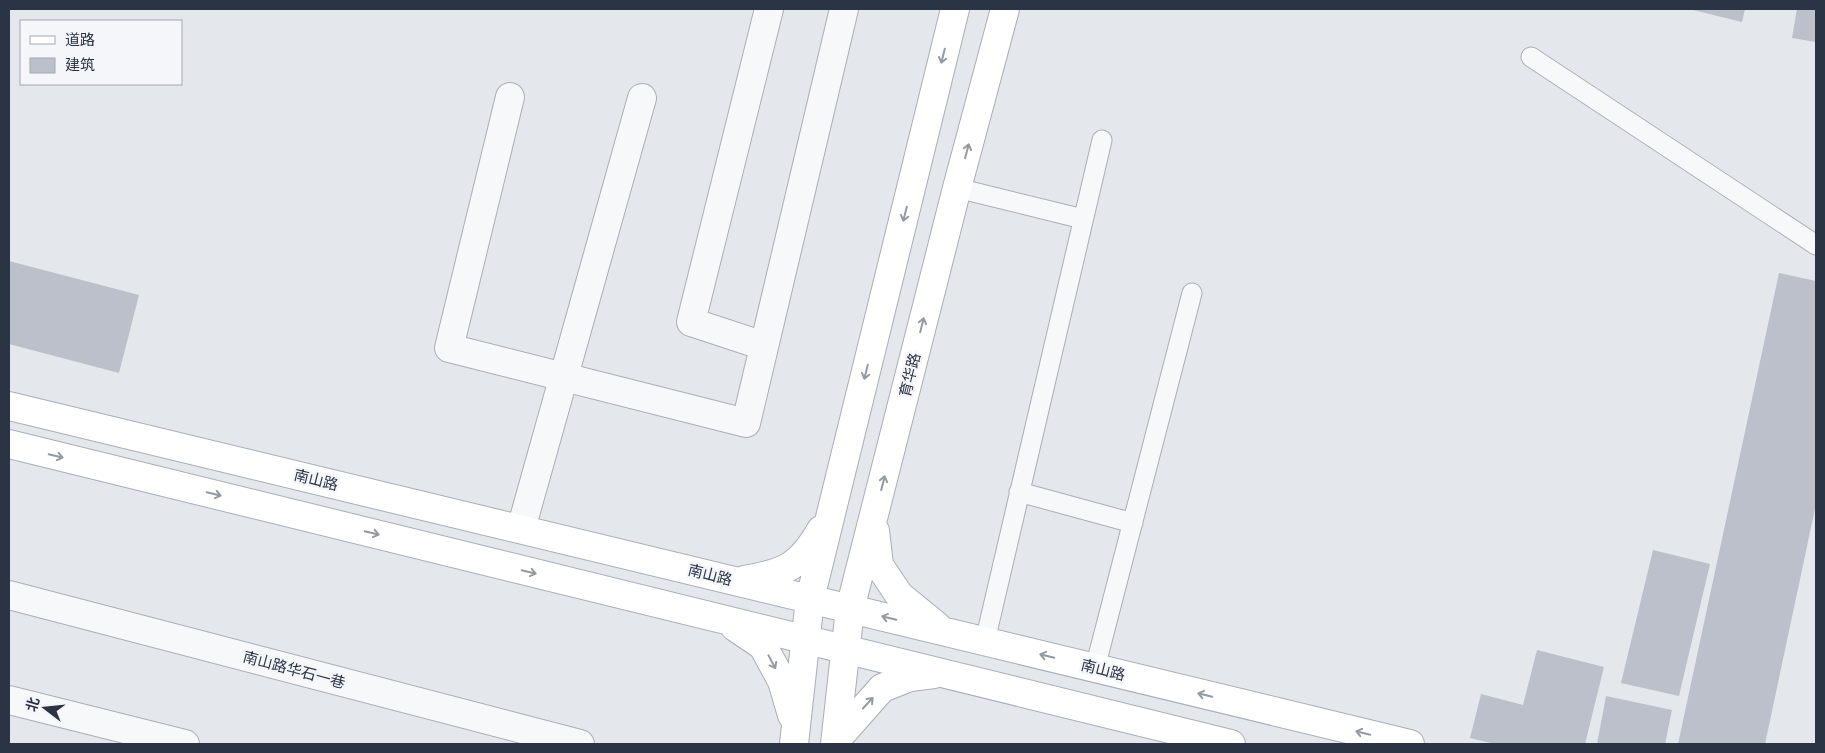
<svg xmlns="http://www.w3.org/2000/svg" width="1825" height="753" font-family="Jost,'Noto Sans SC',sans-serif">
<style>
.building{fill:#bbc0ca}
.lines{fill:none;stroke-linecap:round;stroke-linejoin:round}
.lane-casing{stroke:#a9aeb7;stroke-width:21}
.street-casing{stroke:#a9aeb7;stroke-width:30}
.secondary-casing{stroke:#a9aeb7;stroke-width:30}
.lane{stroke:#f7f8fa;stroke-width:19}
.street{stroke:#f7f8fa;stroke-width:28}
.secondary{stroke:#fff;stroke-width:28}
.oneway{stroke:#959aa2}
.labels{text-anchor:middle;stroke-width:5;stroke-linejoin:round;paint-order:stroke}
.street-label{font-size:15px;fill:#2b3445;stroke:#f4f6f9}
</style>
<rect width="100%" height="100%" fill="#e4e7ec"/>
<path class="building" d="M 1689,9 L 1745,9 L 1742,22 Z
M 1797,9 L 1816,9 L 1816,42 L 1792,38 Z
M 9,261 L 139,295 L 119,373 L 9,344 Z
M 1779,273 L 1816,281 L 1816,504 L 1765,744 L 1678,744 Z
M 1653,550 L 1710,564 L 1679,696 L 1621,683 Z
M 1537,650 L 1604,667 L 1585,744 L 1495,744 L 1470,738 L 1481,694 L 1523,705 Z
M 1606,696 L 1672,710 L 1665,744 L 1597,744 Z"/>
<g class="lines">
<defs>
<path id="lane" d="M 1531,57 L 1816,245
M 957,188 L 1083,219
M 1019,492 L 1133,523
M 985,641 L 1102,140
M 1095,668 L 1192,293"/>
<path id="street" d="M 510,97 L 449,348 L 746,423 L 844,9
M 764,346 L 691,322 L 769,9
M 521,529 L 642,98
M 9,595 L 580,744
M 9,700 L 185,744"/>
<path id="secondary" d="M 9,406 L 1410,744
M 9,444 L 1231,744
M 875,531 L 879,565 L 899,595 L 937,626
M 744,580 C 785,573 800,567 821,530
M 735,627 L 763,646 L 782,681 L 792,715
M 836,740 L 882,688 L 910,677 L 934,674
M 794,744 L 810,599 L 955,9
M 835,744 L 850,609 L 957,188 L 1005,9"/>
</defs>
<use href="#lane" class="lane-casing"/>
<use href="#street" class="street-casing"/>
<use href="#secondary" class="secondary-casing"/>
<use href="#lane" class="lane"/>
<use href="#street" class="street"/>
<use href="#secondary" class="secondary"/>
</g>
<defs><path id="oneway-shaft" d="M-6 0H5M1.5-3L5.5 0L1.5 3" fill="none" stroke-width="1.6" stroke-linecap="round" stroke-linejoin="round" transform="scale(1.25)"/></defs>
<g class="oneway">
<use href="#oneway-shaft" transform="translate(943 56) rotate(104)"/>
<use href="#oneway-shaft" transform="translate(967 151) rotate(-75)"/>
<use href="#oneway-shaft" transform="translate(905 214) rotate(104)"/>
<use href="#oneway-shaft" transform="translate(922 325) rotate(-76)"/>
<use href="#oneway-shaft" transform="translate(866 372) rotate(104)"/>
<use href="#oneway-shaft" transform="translate(56 456) rotate(14)"/>
<use href="#oneway-shaft" transform="translate(883 483) rotate(-76)"/>
<use href="#oneway-shaft" transform="translate(214 494) rotate(14)"/>
<use href="#oneway-shaft" transform="translate(372 533) rotate(14)"/>
<use href="#oneway-shaft" transform="translate(529 572) rotate(14)"/>
<use href="#oneway-shaft" transform="translate(889 618) rotate(-167)"/>
<use href="#oneway-shaft" transform="translate(1047 656) rotate(-166)"/>
<use href="#oneway-shaft" transform="translate(772 662) rotate(62)"/>
<use href="#oneway-shaft" transform="translate(1205 695) rotate(-166)"/>
<use href="#oneway-shaft" transform="translate(868 703) rotate(-47)"/>
<use href="#oneway-shaft" transform="translate(1363 733) rotate(-166)"/>
</g>
<g class="labels">
<g class="street-label">
<text transform="translate(910 375) rotate(-76)" y="5">育华路</text>
<text transform="translate(316 480) rotate(14)" y="5">南山路</text>
<text transform="translate(710 575) rotate(14)" y="5">南山路</text>
<text transform="translate(294 670) rotate(15)" y="5">南山路华石一巷</text>
<text transform="translate(1103 670) rotate(14)" y="5">南山路</text>
</g>
</g>
<rect width="1825" height="753" fill="none" stroke="#2b3445" stroke-width="20"/>
<rect x="20" y="20" width="162" height="65" fill="#f4f6f9" stroke="#a4a8b1"/>
<rect x="30" y="36" width="25" height="8" fill="#ffffff" stroke="#a4a8b1"/>
<text x="65" y="45" font-size="15" fill="#2b3445">道路</text>
<rect x="30" y="58" width="25" height="15" fill="#bbc0ca" stroke="#a4a8b1"/>
<text x="65" y="70" font-size="15" fill="#2b3445">建筑</text>
<g transform="translate(45 708) rotate(286)" stroke="#f4f6f9" stroke-width="4" paint-order="stroke">
<path d="M0-4L9 19L0 12L-9 19Z" fill="#2b3445"/>
<text y="-8" font-size="14" font-weight="bold" text-anchor="middle" fill="#2b3445">北</text>
</g>
</svg>
